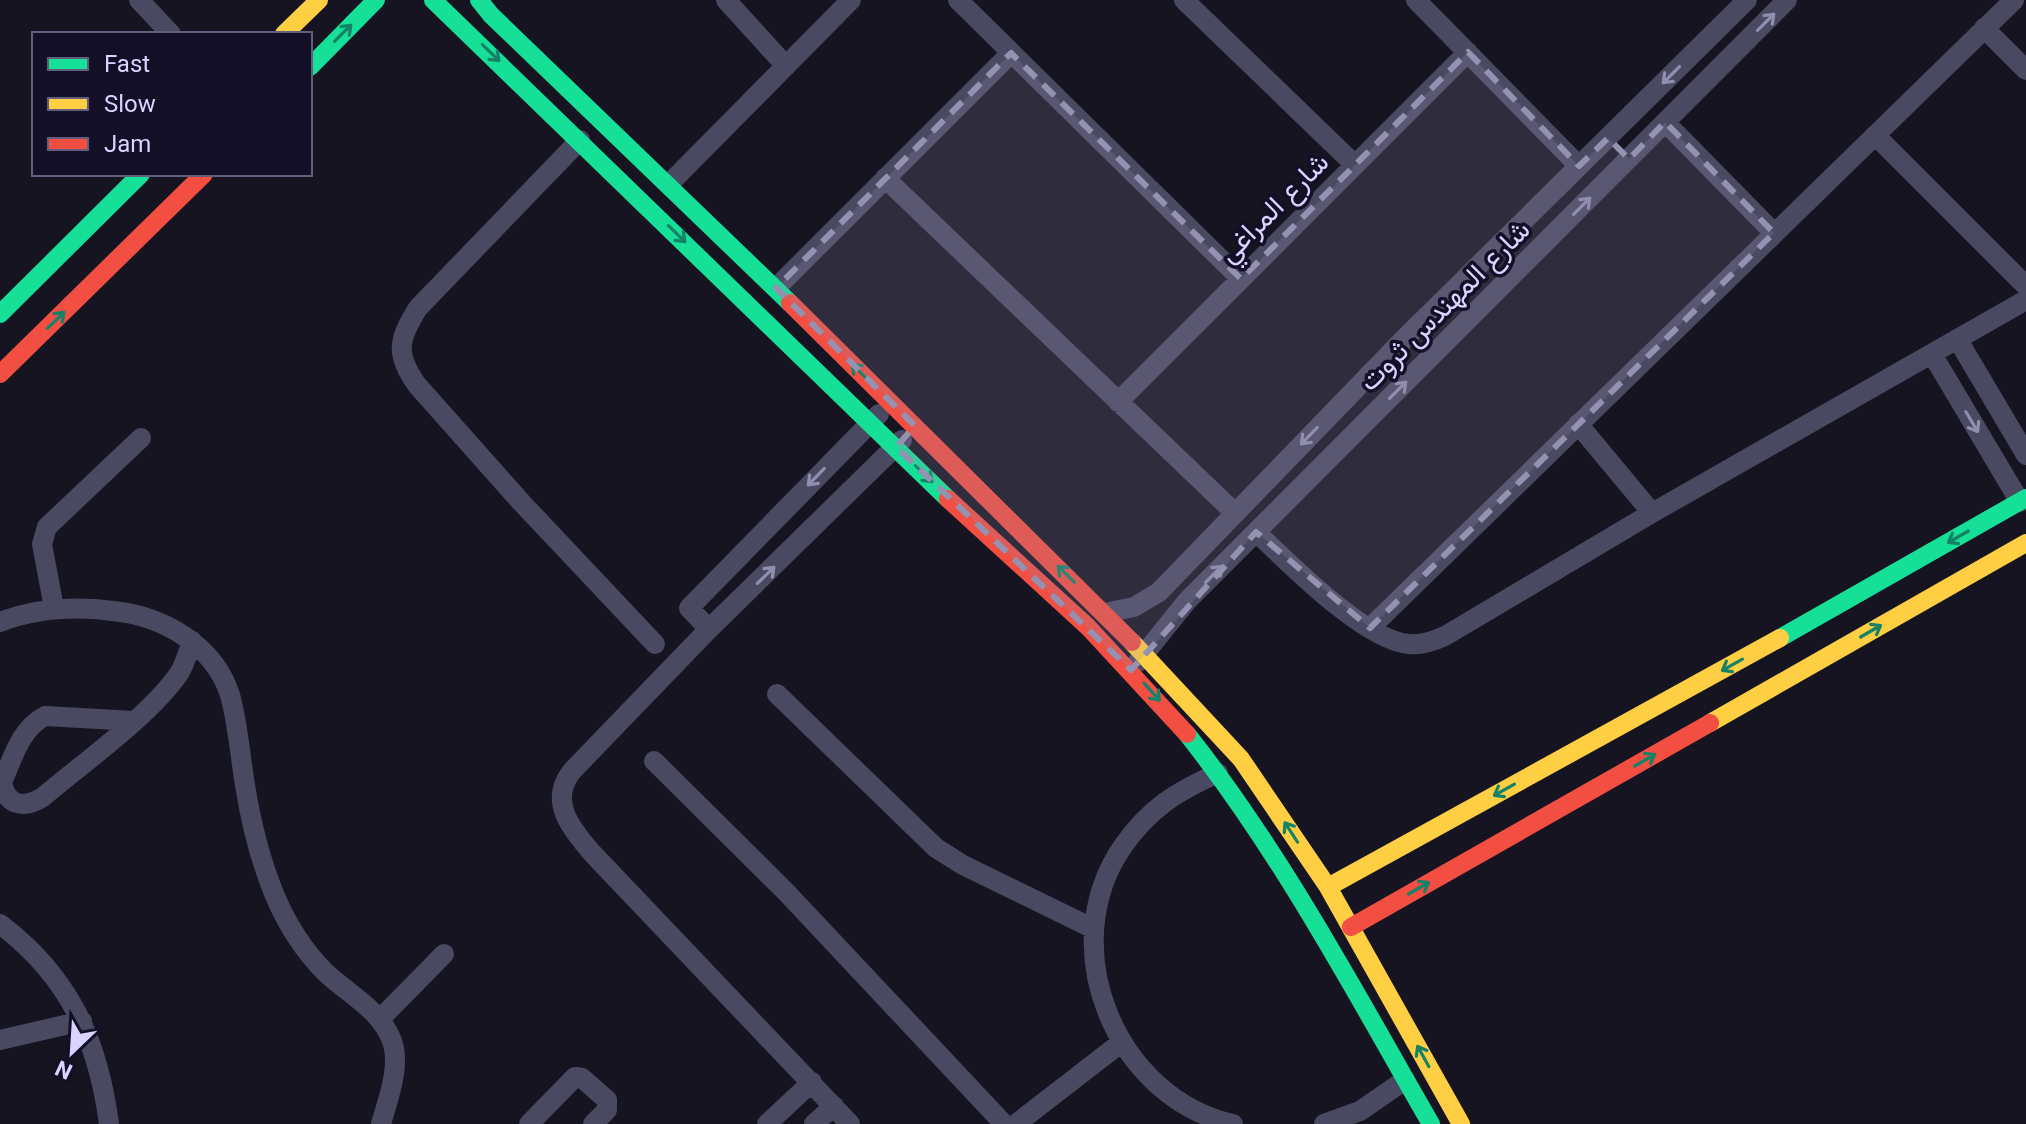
<svg xmlns="http://www.w3.org/2000/svg" width="2026" height="1124" font-family="Roboto,Vazirmatn,sans-serif">
<style>
.lines{fill:none;stroke-linecap:round;stroke-linejoin:round}
.street{stroke:#4a4962;stroke-width:20}
.fast{stroke:#16e098;stroke-width:18}
.slow{stroke:#ffcf43;stroke-width:18}
.jam{stroke:#f24e42;stroke-width:18}
.oneway{stroke:#928eb0}
.oneway2{stroke:#158265}
.marked{fill:#9591b1;fill-opacity:0.2;stroke:#9591b1;stroke-width:6;stroke-dasharray:16 10;stroke-linejoin:round}
.labels{text-anchor:middle;stroke-width:7;stroke-linejoin:round;paint-order:stroke}
.street-label{font-size:28px;fill:#d9d4ff;stroke:#130f26}
</style>
<rect width="100%" height="100%" fill="#161421"/>
<g class="lines">
<path class="street" d="M 139,0 L 171,34
M 726,0 L 786,66
M 958,0 L 1241,279
M 1184,0 L 1355,165
M 1416,0 L 1579,166
M 1984,28 L 2026,70
M 1665,122 L 1774,233
M 1875,135 L 2026,286
M 580,140 L 418,308 C 398,340 395,354 417,385 L 521,502 L 655,644
M 885,178 L 1235,513
M 669,184 L 851,0
M 776,288 L 1011,53
M 1958,340 L 2026,455
M 1932,354 L 2020,502
M 1118,402 L 1468,52
M 1578,424 L 1652,513
M 1256,532 C 1289,563 1365,641 1409,644 C 1423,645 1433,641 1445,636 L 1652,513 L 2026,300
M 54,608 L 42,544 L 47,527 L 141,438
M 1105,613 L 1134,607 L 1159,592 L 1402,341 L 1747,0
M 0,622 C 37,608 74,606 113,611 C 163,616 214,645 230,695 C 238,724 240,755 245,785 C 251,823 260,860 275,896 C 287,924 303,950 325,972 C 348,994 380,1009 392,1041 C 401,1066 388,1099 381,1124
M 1370,628 L 2014,0
M 709,629 L 689,608 L 879,414
M 1138,662 L 1187,601 L 1787,0
M 777,694 L 936,848 L 963,865 L 1094,929
M 134,721 L 45,716 C 20,729 13,758 2,782 C 6,806 24,809 43,797 C 83,763 148,717 178,675 C 185,665 188,652 192,641
M 654,761 L 787,893 L 1004,1124
M 1218,773 C 1176,792 1150,808 1123,846 C 1053,947 1116,1098 1233,1124
M 0,924 C 69,976 98,1040 109,1124
M 380,1019 L 444,954
M 0,1040 L 82,1021
M 529,1124 L 575,1077 L 582,1078 L 607,1100 L 607,1110 L 593,1124
M 767,1124 L 812,1082
M 814,1124 L 834,1106
M 850,1124 L 593,854 C 571,829 548,801 572,771 L 709,629 L 902,440
M 1016,1124 L 1122,1042
M 1324,1124 L 1360,1111 L 1405,1080"/>
<path class="fast" d="M 433,0 L 948,499
M 479,0 L 491,15 L 790,303
M 310,67 L 376,0
M 0,314 L 141,174
M 1780,638 L 2026,498
M 1187,734 C 1282,854 1355,992 1431,1124"/>
<path class="slow" d="M 284,34 L 319,0
M 1132,642 L 1241,759 L 1328,887 L 1461,1124
M 1710,723 L 2026,543
M 1328,887 L 1780,638"/>
<path class="jam" d="M 790,303 L 1132,642
M 0,374 L 204,174
M 948,499 L 1088,627 L 1187,734
M 1351,927 L 1710,723"/>
</g>
<defs><path id="oneway-shaft" d="M-6 0H5M1.5-3L5.5 0L1.5 3" fill="none" stroke-width="1.6" stroke-linecap="round" stroke-linejoin="round" transform="scale(2)"/></defs>
<g class="oneway">
<use href="#oneway-shaft" transform="translate(1766 22) rotate(-45)"/>
<use href="#oneway-shaft" transform="translate(1671 75) rotate(135)"/>
<use href="#oneway-shaft" transform="translate(1582 206) rotate(-45)"/>
<use href="#oneway-shaft" transform="translate(1398 390) rotate(-45)"/>
<use href="#oneway-shaft" transform="translate(1972 422) rotate(59)"/>
<use href="#oneway-shaft" transform="translate(1309 436) rotate(134)"/>
<use href="#oneway-shaft" transform="translate(816 477) rotate(134)"/>
<use href="#oneway-shaft" transform="translate(1214 574) rotate(-45)"/>
<use href="#oneway-shaft" transform="translate(766 575) rotate(-44)"/>
</g>
<g class="oneway2">
<use href="#oneway-shaft" transform="translate(343 33) rotate(-45)"/>
<use href="#oneway-shaft" transform="translate(491 53) rotate(44)"/>
<use href="#oneway-shaft" transform="translate(677 234) rotate(44)"/>
<use href="#oneway-shaft" transform="translate(56 320) rotate(-44)"/>
<use href="#oneway-shaft" transform="translate(860 372) rotate(-135)"/>
<use href="#oneway-shaft" transform="translate(924 474) rotate(44)"/>
<use href="#oneway-shaft" transform="translate(1958 537) rotate(150)"/>
<use href="#oneway-shaft" transform="translate(1066 574) rotate(-135)"/>
<use href="#oneway-shaft" transform="translate(1871 631) rotate(-30)"/>
<use href="#oneway-shaft" transform="translate(1732 665) rotate(151)"/>
<use href="#oneway-shaft" transform="translate(1152 692) rotate(48)"/>
<use href="#oneway-shaft" transform="translate(1645 760) rotate(-30)"/>
<use href="#oneway-shaft" transform="translate(1504 790) rotate(151)"/>
<use href="#oneway-shaft" transform="translate(1291 832) rotate(-123)"/>
<use href="#oneway-shaft" transform="translate(1419 888) rotate(-30)"/>
<use href="#oneway-shaft" transform="translate(1423 1056) rotate(-119)"/>
</g>
<path class="marked" d="M 1468,52 L 1579,166 L 1608,138 L 1629,159 L 1665,122 L 1774,233 L 1370,628 L 1256,532 L 1131,670 L 896,447 L 915,426 L 776,288 L 1011,53 L 1241,279 Z"/>
<g class="labels">
<g class="street-label">
<text transform="translate(1273 207) rotate(-45)" y="10">شارع المراغي</text>
<text transform="translate(1444 305) rotate(-45)" y="10">شارع المهندس ثروت</text>
</g>
</g>
<rect x="32" y="32" width="280" height="144" fill="#130f26" stroke="#625e7d" stroke-width="2"/>
<rect x="48" y="58" width="40" height="12" fill="#16e098" stroke="#625e7d" stroke-width="2"/>
<text x="104" y="72" font-size="24" fill="#d9d4ff">Fast</text>
<rect x="48" y="98" width="40" height="12" fill="#ffcf43" stroke="#625e7d" stroke-width="2"/>
<text x="104" y="112" font-size="24" fill="#d9d4ff">Slow</text>
<rect x="48" y="138" width="40" height="12" fill="#f24e42" stroke="#625e7d" stroke-width="2"/>
<text x="104" y="152" font-size="24" fill="#d9d4ff">Jam</text>
<g transform="translate(72 1052) rotate(205)" stroke="#130f26" stroke-width="6" paint-order="stroke">
<path d="M0-6L14 30L0 20L-14 30Z" fill="#d9d4ff"/>
<text y="-12" font-size="22" font-weight="bold" text-anchor="middle" fill="#d9d4ff">N</text>
</g>
</svg>
